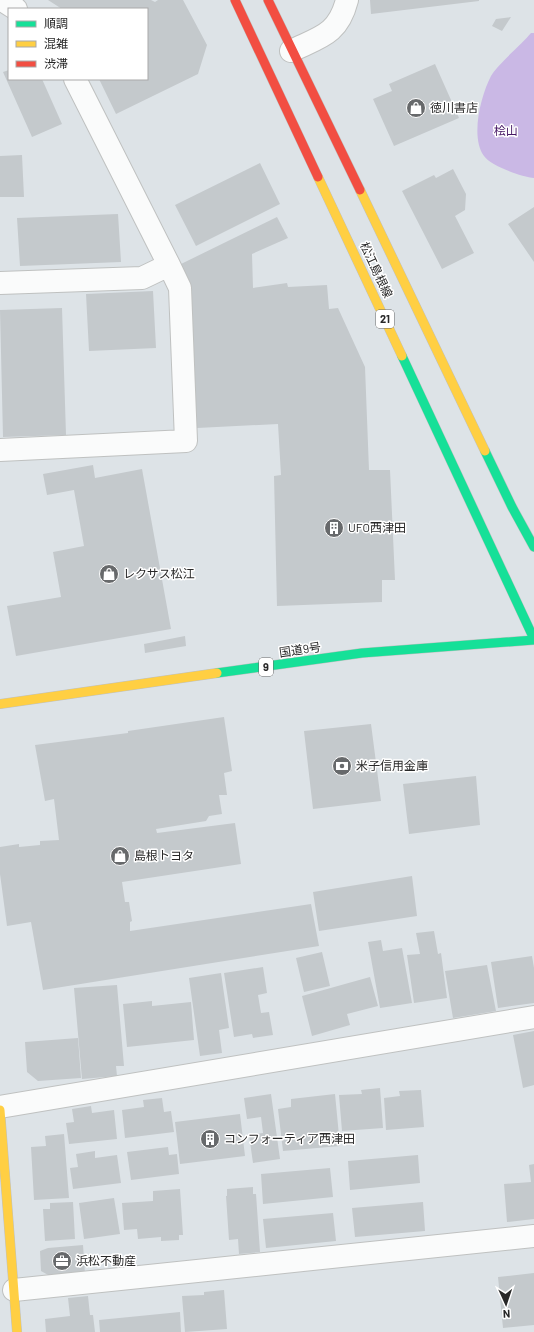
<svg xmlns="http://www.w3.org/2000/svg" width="534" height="1332" font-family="Barlow,'Noto Sans JP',sans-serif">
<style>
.green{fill:#cab8e5}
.building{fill:#c4c9cc}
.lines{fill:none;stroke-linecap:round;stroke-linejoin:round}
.street-casing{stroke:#bfc1c0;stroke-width:24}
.fast-casing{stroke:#bfc1c0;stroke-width:10}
.slow-casing{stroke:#bfc1c0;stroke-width:10}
.jam-casing{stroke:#bfc1c0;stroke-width:10}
.street{stroke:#fafbfb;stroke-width:22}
.fast{stroke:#16e098;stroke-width:9}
.slow{stroke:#ffcf43;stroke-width:9}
.jam{stroke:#f24e42;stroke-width:9}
.labels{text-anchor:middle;stroke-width:3;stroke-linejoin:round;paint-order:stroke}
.shield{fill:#fff;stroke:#686868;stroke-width:1}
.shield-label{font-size:11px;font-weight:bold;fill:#282828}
.poi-label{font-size:12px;fill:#282828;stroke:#fff;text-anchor:start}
.park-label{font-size:12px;fill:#471865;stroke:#fff}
.street-label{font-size:12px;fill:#282828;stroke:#fff}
</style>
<rect width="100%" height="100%" fill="#dde3e7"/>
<path class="green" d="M 531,33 L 534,33 L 534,178 C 522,177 491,166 484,156 C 470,137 481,95 491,76 C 497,65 522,44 531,33 Z"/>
<path class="building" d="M 48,0 L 151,0 L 155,2 L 158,0 L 183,0 L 207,45 L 198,74 L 116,114 L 99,79 L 147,79 L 147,9 L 62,9 Z
M 370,0 L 479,0 L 479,1 L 371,14 Z
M 511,17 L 502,31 L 492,26 L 496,19 Z
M 435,64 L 459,118 L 394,146 L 373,99 L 392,91 L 389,84 Z
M 9,70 L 9,79 L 42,79 L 62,124 L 32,137 L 3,72 Z
M 22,155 L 24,197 L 0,197 L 0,156 Z
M 260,163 L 280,204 L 196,246 L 175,205 Z
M 453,169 L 466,194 L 465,210 L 455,216 L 474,253 L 442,269 L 402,191 L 434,175 L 436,178 Z
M 534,207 L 534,262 L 508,224 Z
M 118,214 L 121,262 L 20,266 L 17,218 Z
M 277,217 L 288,238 L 252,254 L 253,288 L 287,283 L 288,287 L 327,285 L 329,309 L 338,308 L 365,367 L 369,470 L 390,470 L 395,580 L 382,580 L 382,602 L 277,606 L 274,476 L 281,475 L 278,424 L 197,428 L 191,286 L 181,264 Z
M 153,291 L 156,348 L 89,351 L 86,294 Z
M 62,308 L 66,435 L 3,437 L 0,310 Z
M 93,465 L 95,478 L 142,469 L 171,629 L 16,656 L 7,606 L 61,597 L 53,552 L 84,546 L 74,490 L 47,495 L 43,474 Z
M 185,636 L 186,646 L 145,653 L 144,644 Z
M 224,717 L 232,771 L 224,773 L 227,795 L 219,795 L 222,814 L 209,816 L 206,821 L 156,829 L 157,833 L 235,823 L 241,864 L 122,882 L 125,902 L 129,902 L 132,921 L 130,922 L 130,931 L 311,904 L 319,946 L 43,990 L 31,922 L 7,926 L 0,874 L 0,847 L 19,844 L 19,847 L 40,845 L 40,841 L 59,840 L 54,799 L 45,801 L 35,745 L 128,733 L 128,731 Z
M 371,724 L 381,801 L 313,809 L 304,731 Z
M 476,776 L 480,825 L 409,834 L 403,784 Z
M 412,876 L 417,916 L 319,931 L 313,892 Z
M 434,931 L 438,954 L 441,953 L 447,998 L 414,1003 L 407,955 L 420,954 L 416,933 Z
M 381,940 L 383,951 L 402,948 L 412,1003 L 380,1008 L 368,942 Z
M 322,952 L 330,986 L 304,992 L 296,958 Z
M 532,956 L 534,968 L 534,1003 L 498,1008 L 491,962 Z
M 487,965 L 496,1011 L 453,1018 L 445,971 Z
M 263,967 L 267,993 L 258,995 L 261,1013 L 269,1012 L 273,1035 L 253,1038 L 252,1034 L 234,1037 L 224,973 Z
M 221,973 L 229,1028 L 219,1030 L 222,1053 L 200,1056 L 189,978 Z
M 370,977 L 378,1006 L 347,1014 L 350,1025 L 312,1036 L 302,996 Z
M 117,985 L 124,1066 L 116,1066 L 117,1076 L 82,1079 L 74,988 Z
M 152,1001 L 152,1006 L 191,1002 L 194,1040 L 127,1047 L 123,1004 Z
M 534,1031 L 534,1085 L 523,1088 L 513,1035 Z
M 78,1038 L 81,1078 L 38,1081 L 27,1072 L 25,1042 Z
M 380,1088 L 383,1128 L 342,1131 L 339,1095 L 362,1094 L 361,1090 Z
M 421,1090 L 424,1127 L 386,1130 L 384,1098 L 400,1096 L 399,1091 Z
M 271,1094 L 280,1159 L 253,1163 L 249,1135 L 263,1133 L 261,1117 L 247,1119 L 244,1098 Z
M 335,1094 L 340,1146 L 283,1151 L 278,1109 L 291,1107 L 291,1099 Z
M 162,1098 L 164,1112 L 171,1111 L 174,1132 L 125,1138 L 122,1110 L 144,1107 L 143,1100 Z
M 91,1106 L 92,1113 L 114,1110 L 117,1139 L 69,1144 L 66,1123 L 74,1122 L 72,1109 Z
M 240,1114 L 245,1156 L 180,1164 L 175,1122 Z
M 64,1134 L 69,1198 L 34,1200 L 31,1147 L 46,1146 L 45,1136 Z
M 168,1147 L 169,1155 L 177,1154 L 179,1174 L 131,1180 L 127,1152 Z
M 95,1151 L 95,1158 L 117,1155 L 121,1183 L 73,1189 L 70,1168 L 78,1167 L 76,1154 Z
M 418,1155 L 420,1183 L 350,1190 L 348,1161 Z
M 534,1164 L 534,1219 L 507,1222 L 504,1184 L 531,1182 L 529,1165 Z
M 330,1168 L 333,1197 L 263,1204 L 261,1174 Z
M 253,1187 L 253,1194 L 256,1194 L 260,1252 L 239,1254 L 238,1239 L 229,1240 L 226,1196 L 227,1196 L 227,1189 Z
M 180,1189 L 183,1235 L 179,1235 L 179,1240 L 161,1241 L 161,1237 L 138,1239 L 137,1229 L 124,1230 L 122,1203 L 153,1201 L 153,1191 Z
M 114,1198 L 120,1234 L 84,1239 L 79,1203 Z
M 73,1202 L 75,1239 L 45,1241 L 43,1209 L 50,1209 L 50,1203 Z
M 423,1202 L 425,1231 L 355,1237 L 352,1208 Z
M 333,1213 L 336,1241 L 266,1248 L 263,1219 Z
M 83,1245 L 85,1274 L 50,1276 L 41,1271 L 40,1251 L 48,1248 Z
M 534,1273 L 534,1325 L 503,1328 L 498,1277 Z
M 224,1290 L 227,1329 L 185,1332 L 182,1296 L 204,1295 L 204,1292 Z
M 88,1296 L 90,1315 L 93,1315 L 95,1332 L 46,1332 L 45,1319 L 70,1316 L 68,1298 Z
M 180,1312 L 181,1332 L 100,1332 L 99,1320 Z"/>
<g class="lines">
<defs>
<path id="street" d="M 2,0 L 16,9
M 291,51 C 320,37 338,35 347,0
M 0,283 L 142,278 L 169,265 L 75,79
M 0,450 L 186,441 L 180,288 L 169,265
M 0,1107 L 534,1017
M 14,1290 L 534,1236"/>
<path id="fast" d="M 402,356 L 534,639
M 485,451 L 512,507 L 534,547
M 217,673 L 362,653 L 534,640"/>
<path id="slow" d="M 318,177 L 402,356
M 360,190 L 485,451
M 0,704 L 217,673
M 0,1110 L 17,1332"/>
<path id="jam" d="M 235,0 L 318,177
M 268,0 L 360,190"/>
</defs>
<use href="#street" class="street-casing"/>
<use href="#fast" class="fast-casing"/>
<use href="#slow" class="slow-casing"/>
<use href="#jam" class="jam-casing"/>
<use href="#street" class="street"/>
<use href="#fast" class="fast"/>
<use href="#slow" class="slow"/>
<use href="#jam" class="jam"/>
</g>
<defs>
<symbol id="shop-disc" viewBox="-11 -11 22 22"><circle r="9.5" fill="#67696b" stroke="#fff"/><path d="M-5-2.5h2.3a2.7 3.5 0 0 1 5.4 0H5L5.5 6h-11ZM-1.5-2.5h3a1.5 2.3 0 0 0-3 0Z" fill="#fff"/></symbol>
<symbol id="building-disc" viewBox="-11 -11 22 22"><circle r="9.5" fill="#67696b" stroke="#fff"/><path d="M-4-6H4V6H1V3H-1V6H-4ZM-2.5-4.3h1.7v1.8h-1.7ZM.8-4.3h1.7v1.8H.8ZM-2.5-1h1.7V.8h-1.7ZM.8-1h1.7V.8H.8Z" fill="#fff"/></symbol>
<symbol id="bank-disc" viewBox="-11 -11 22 22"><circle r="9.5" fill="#67696b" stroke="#fff"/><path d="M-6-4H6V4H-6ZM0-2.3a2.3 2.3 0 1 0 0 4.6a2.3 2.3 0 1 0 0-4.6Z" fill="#fff"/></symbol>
<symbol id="office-disc" viewBox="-11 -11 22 22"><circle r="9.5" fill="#67696b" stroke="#fff"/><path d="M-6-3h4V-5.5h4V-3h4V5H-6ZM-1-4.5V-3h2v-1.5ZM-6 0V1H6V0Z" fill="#fff"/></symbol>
</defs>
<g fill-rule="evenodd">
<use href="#shop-disc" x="405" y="97" width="22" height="22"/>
<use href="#building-disc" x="323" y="517" width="22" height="22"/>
<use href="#shop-disc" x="98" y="563" width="22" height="22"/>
<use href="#bank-disc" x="331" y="755" width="22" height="22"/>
<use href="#shop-disc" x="109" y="845" width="22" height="22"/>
<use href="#building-disc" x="199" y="1128" width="22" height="22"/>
<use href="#office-disc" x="51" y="1250" width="22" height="22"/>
</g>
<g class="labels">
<g class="shield">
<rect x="376" y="310" width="18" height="18" rx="3"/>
<rect x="259" y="658" width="14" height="18" rx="3"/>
</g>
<g class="shield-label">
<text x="385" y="323">21</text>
<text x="266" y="671">9</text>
</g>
<g class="poi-label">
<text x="430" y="112">徳川書店</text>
<text x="348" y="532">UFO西津田</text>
<text x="123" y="578">レクサス松江</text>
<text x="356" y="770">米子信用金庫</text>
<text x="134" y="860">島根トヨタ</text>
<text x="224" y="1143">コンフォーティア西津田</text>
<text x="76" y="1265">浜松不動産</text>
</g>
<g class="park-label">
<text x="506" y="135">桧山</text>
</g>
<g class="street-label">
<text transform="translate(376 270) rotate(65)" y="4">松江島根線</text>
<text transform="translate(300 650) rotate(-8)" y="4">国道9号</text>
</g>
</g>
<rect x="8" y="8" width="140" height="72" fill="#ffffff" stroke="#a9a9a9"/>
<rect x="16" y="21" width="20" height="6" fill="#16e098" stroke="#a9a9a9"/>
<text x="44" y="28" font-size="12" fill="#282828">順調</text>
<rect x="16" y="41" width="20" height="6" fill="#ffcf43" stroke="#a9a9a9"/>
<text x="44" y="48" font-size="12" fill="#282828">混雑</text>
<rect x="16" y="61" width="20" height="6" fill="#f24e42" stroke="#a9a9a9"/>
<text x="44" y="68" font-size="12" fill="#282828">渋滞</text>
<g transform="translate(506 1304) rotate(177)" stroke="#ffffff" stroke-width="3" paint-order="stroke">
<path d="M0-3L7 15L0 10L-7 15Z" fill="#282828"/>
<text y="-6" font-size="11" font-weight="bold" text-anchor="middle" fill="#282828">N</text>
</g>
</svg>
